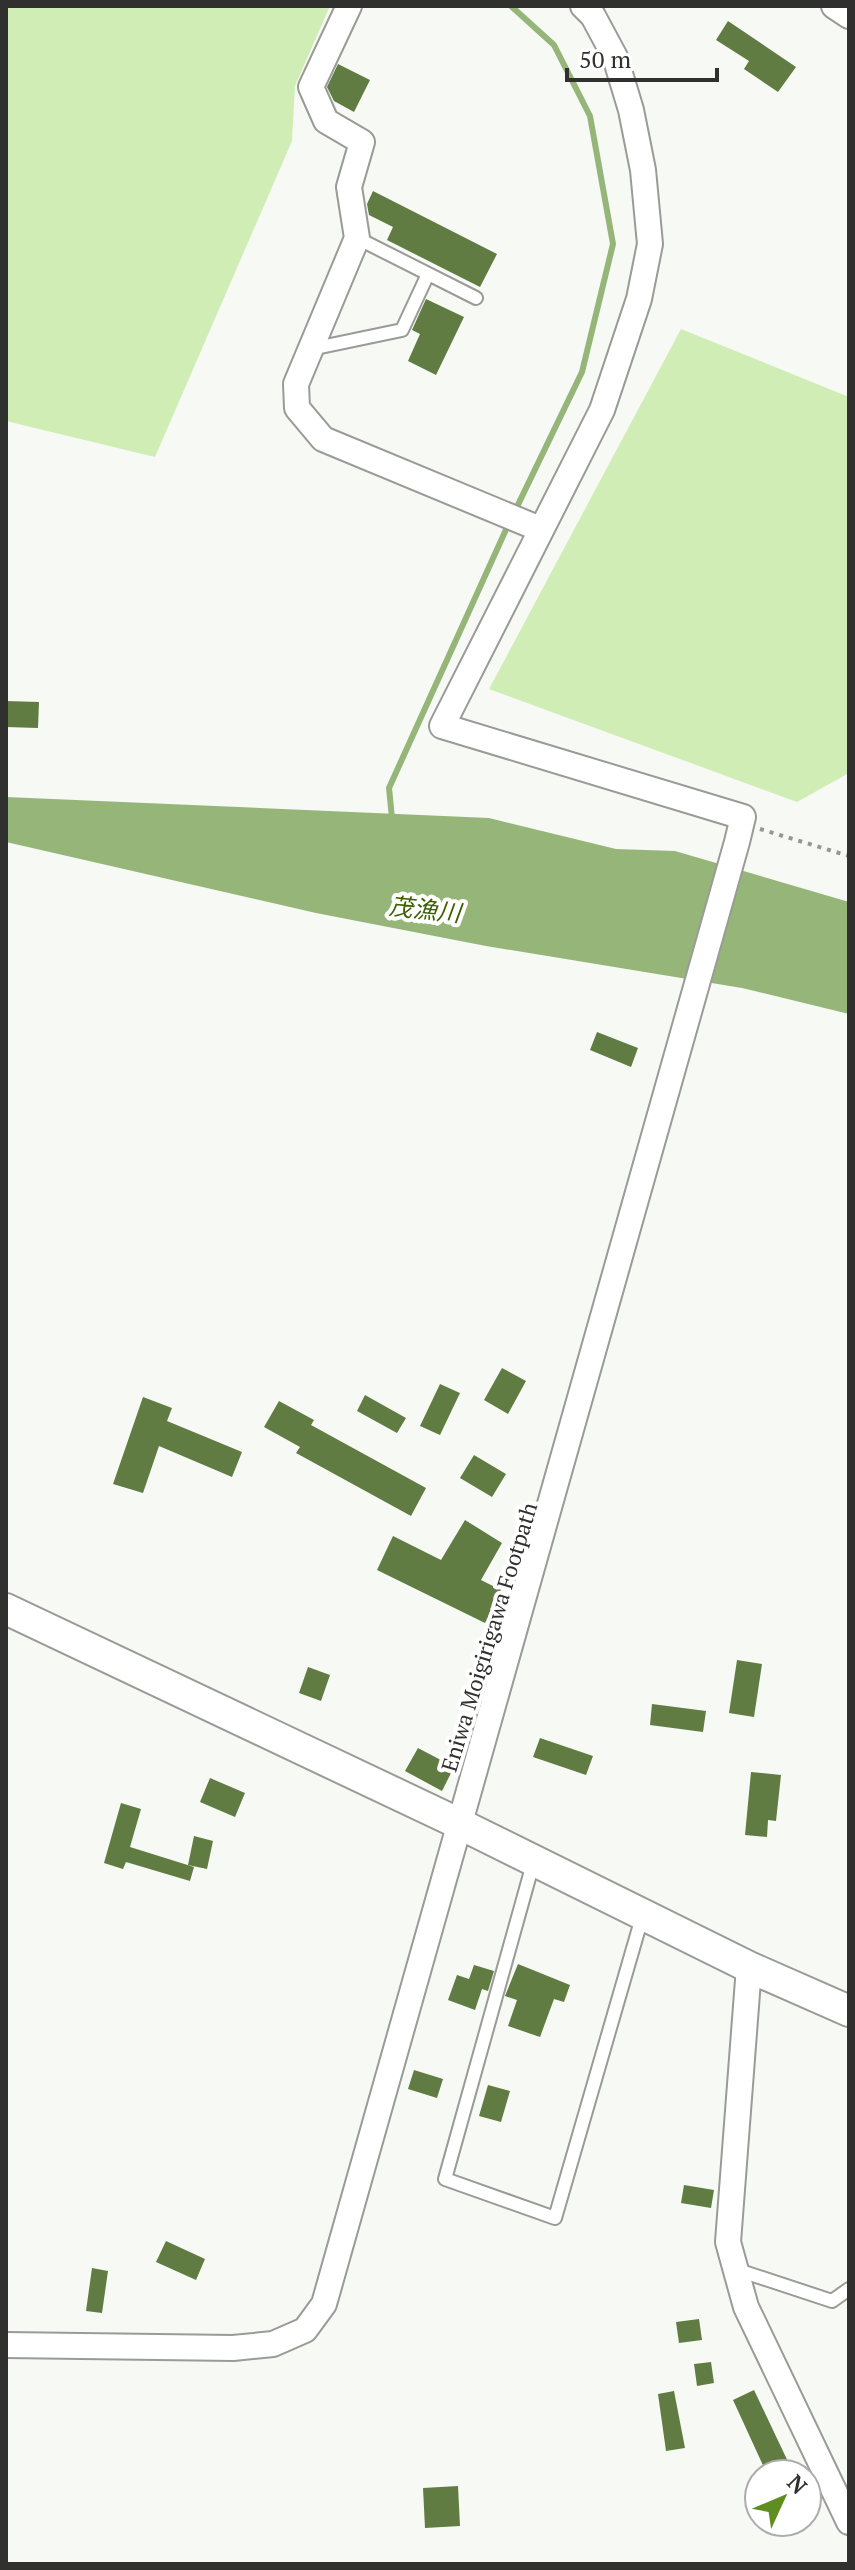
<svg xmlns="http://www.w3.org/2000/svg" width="855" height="2570" font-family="'PT Serif','Noto Sans JP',serif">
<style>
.green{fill:#d1edb6}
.water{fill:#96b578}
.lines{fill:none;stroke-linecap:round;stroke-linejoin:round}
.stream{stroke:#96b578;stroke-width:6}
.building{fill:#607c42}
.service-casing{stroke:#999b97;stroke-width:16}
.minor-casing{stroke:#999b97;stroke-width:28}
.tertiary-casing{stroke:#999b97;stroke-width:34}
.path{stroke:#969794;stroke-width:4;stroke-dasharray:4 6;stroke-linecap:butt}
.service{stroke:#fff;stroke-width:12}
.minor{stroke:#fff;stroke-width:24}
.tertiary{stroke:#fff;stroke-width:30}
.labels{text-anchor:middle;stroke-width:8;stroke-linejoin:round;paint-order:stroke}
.street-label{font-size:22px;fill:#30302f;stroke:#fff}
.water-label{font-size:24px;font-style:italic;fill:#3c5f00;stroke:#fff}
</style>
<rect width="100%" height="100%" fill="#f7f9f5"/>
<path class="green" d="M 6,6 L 330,6 L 295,86 L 292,141 L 155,457 L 6,421 Z
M 681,329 L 849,397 L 849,773 L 797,802 L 489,689 Z"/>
<path class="water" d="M 6,797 L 489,818 L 616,849 L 675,851 L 849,902 L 849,1014 L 742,988 L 486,946 L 316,913 L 6,842 Z"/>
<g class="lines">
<path class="stream" d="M 511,6 L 554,45 L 590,116 L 613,244 L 582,372 L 514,513
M 392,818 L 389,788 L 509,523"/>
</g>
<path class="building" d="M 728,21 L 796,67 L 778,92 L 744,69 L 749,61 L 716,40 Z
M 338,64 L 370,80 L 354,112 L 334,101 L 327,87 Z
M 373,191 L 497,254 L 480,287 L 387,240 L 393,227 L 369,215 L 367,204 Z
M 426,299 L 464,317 L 436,375 L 408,361 L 420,334 L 412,330 Z
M 6,701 L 39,702 L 38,728 L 6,727 Z
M 597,1032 L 638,1048 L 631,1067 L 590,1050 Z
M 502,1368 L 526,1381 L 508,1414 L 484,1400 Z
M 440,1384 L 460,1393 L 440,1435 L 420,1426 Z
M 365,1395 L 406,1418 L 397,1433 L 357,1411 Z
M 143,1397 L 172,1408 L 167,1421 L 242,1452 L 232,1477 L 159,1446 L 143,1493 L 113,1484 Z
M 279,1401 L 314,1420 L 311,1425 L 426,1488 L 411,1516 L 296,1453 L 300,1447 L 264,1427 Z
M 474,1455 L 506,1474 L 492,1497 L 460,1478 Z
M 465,1520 L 502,1543 L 481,1580 L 501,1590 L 485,1623 L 377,1570 L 393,1536 L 441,1560 Z
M 737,1660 L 762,1664 L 754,1717 L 729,1713 Z
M 308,1667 L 330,1675 L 321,1701 L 299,1693 Z
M 652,1704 L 706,1711 L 703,1732 L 650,1725 Z
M 540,1738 L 593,1756 L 586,1775 L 533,1757 Z
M 418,1748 L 454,1767 L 442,1791 L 405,1771 Z
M 751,1772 L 781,1775 L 776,1821 L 768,1820 L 767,1837 L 745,1835 Z
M 210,1778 L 245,1793 L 235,1817 L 200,1802 Z
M 121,1803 L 141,1809 L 130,1847 L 194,1867 L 190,1881 L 126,1862 L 123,1869 L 104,1863 Z
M 194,1836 L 213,1841 L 207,1869 L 188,1865 Z
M 518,1964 L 570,1985 L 564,2002 L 554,1999 L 540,2037 L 508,2026 L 517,2000 L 505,1996 Z
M 474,1965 L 494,1971 L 488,1991 L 482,1989 L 475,2010 L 448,2000 L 457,1975 L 469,1979 Z
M 414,2070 L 443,2079 L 437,2098 L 408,2089 Z
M 488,2085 L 510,2091 L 501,2122 L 479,2116 Z
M 684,2185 L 714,2190 L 711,2208 L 681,2203 Z
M 166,2241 L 205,2259 L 196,2280 L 156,2262 Z
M 92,2268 L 108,2271 L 102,2313 L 86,2311 Z
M 699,2319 L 702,2340 L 679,2343 L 676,2322 Z
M 711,2362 L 714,2383 L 697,2386 L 694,2364 Z
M 754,2390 L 791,2468 L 780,2474 L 767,2474 L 733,2400 Z
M 674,2391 L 685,2448 L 666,2451 L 658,2394 Z
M 458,2486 L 460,2526 L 425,2528 L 423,2488 Z"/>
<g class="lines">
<defs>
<path id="service" d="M 357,238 L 476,298
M 311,349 L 402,330 L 428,274
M 534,1860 L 445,2179 L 555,2218 L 643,1914
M 735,2269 L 832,2301 L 849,2289"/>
<path id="minor" d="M 349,6 L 311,87 L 326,121 L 362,142 L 349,187 L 357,238 L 296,384 L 297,408 L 323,439 L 540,529
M 834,6 L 849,16
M 749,1967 L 728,2242 L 746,2307 L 849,2522
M 6,2345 L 233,2348 L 273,2344 L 305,2330 L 324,2304 L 737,842 L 743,817 L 442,726 L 602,410 L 639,299 L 650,244 L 643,170 L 631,110 L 615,57 L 593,16 L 583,6"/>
<path id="tertiary" d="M 6,1609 L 460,1824 L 749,1967 L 849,2011"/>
</defs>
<use href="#service" class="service-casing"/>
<use href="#minor" class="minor-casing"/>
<use href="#tertiary" class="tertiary-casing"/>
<path class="path" d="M 760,829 L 849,856"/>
<use href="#service" class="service"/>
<use href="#minor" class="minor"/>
<use href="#tertiary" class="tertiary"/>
</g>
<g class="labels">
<g class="street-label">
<text transform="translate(489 1637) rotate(-73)" y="8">Eniwa Moigirigawa Footpath</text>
</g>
<g class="water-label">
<text transform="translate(425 910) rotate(6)" y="8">茂漁川</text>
</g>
</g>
<rect width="855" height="2570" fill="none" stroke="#30302f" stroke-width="16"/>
<g transform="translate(783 2498) rotate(46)"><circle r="38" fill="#ffffff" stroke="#acacac" stroke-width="2"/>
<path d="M0-6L14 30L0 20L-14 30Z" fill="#608d1f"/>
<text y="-12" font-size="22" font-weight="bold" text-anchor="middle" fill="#30302f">N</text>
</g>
<path d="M567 68v12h150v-12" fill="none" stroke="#30302f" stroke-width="4"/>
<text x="579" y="68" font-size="24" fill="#30302f" stroke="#ffffff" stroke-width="6" paint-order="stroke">50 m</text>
</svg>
